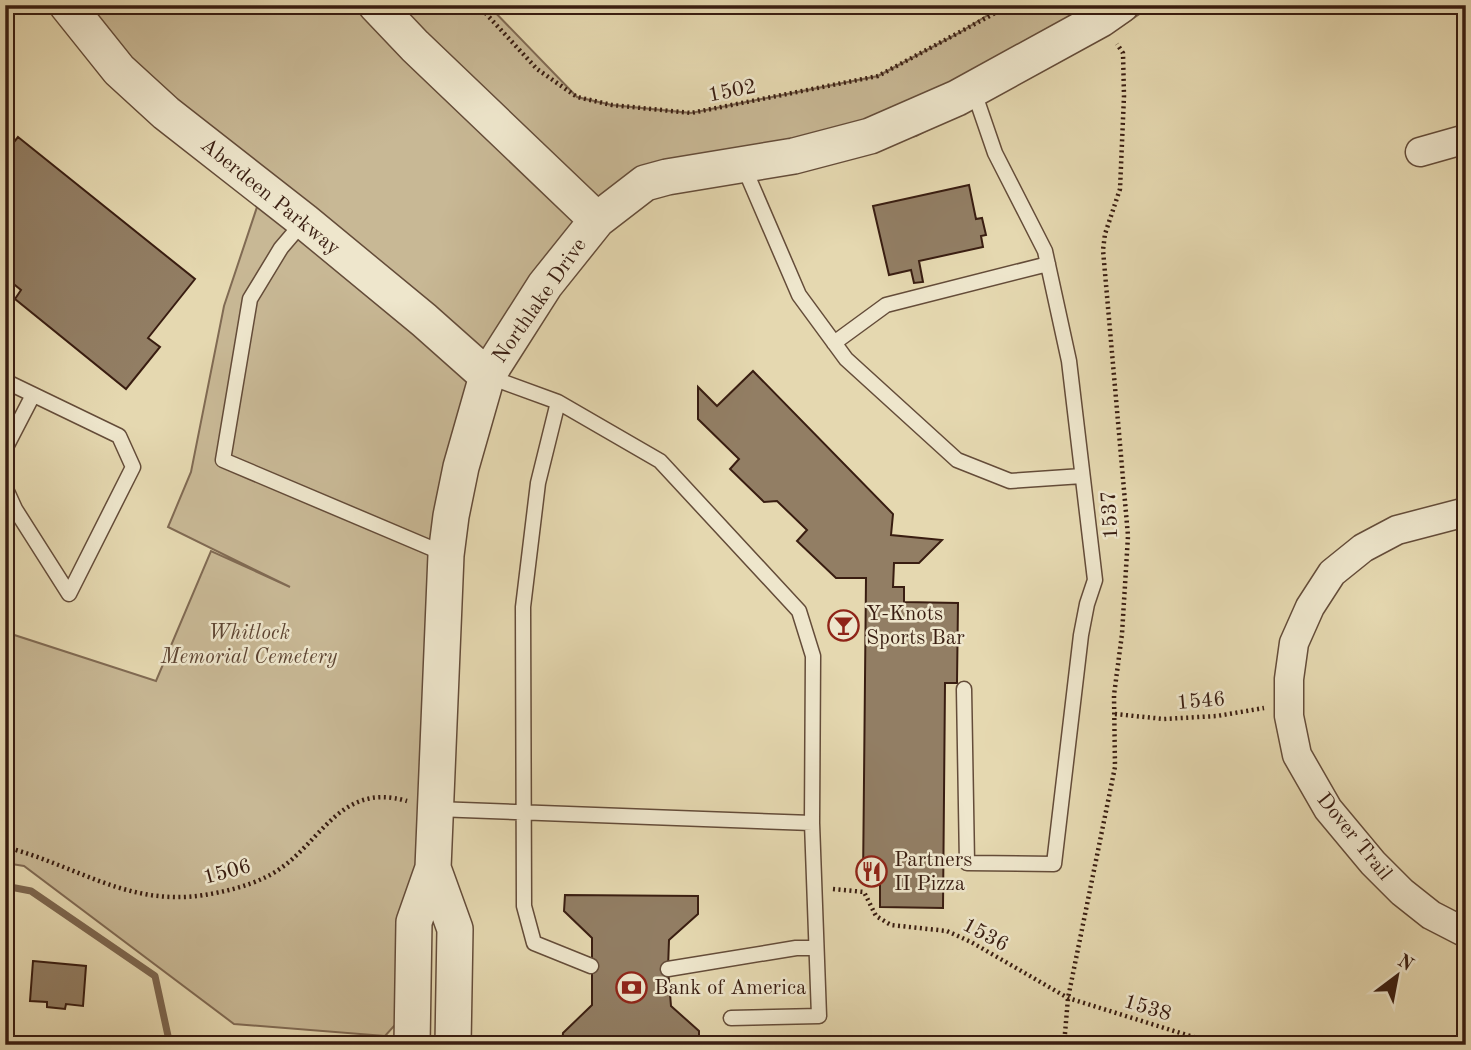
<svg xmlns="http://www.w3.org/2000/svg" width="1471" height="1050" font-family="'Old Standard TT',serif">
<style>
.green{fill:#c8b895;stroke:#806a53;stroke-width:2}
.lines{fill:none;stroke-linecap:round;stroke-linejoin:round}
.stream{stroke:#7d6750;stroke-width:7}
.building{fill:#927e64;stroke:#391d11;stroke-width:2}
.service-casing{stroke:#644c39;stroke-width:17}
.minor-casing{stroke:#644c39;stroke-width:31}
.tertiary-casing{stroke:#644c39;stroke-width:38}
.path{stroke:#391d11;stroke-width:4.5;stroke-dasharray:2 3.5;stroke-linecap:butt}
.service{stroke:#eee6cc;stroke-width:14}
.minor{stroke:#eee6cc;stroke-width:28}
.tertiary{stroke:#eee6cc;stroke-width:35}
.labels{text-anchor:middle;stroke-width:5;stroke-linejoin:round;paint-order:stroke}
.street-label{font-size:21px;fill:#391d11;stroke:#eee6cc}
.poi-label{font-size:21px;fill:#391d11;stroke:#eee6cc;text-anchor:start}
.park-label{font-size:21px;font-style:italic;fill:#5d4432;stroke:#eee6cc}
</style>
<rect width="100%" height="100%" fill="#e5d8b0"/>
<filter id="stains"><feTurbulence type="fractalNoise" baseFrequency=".00286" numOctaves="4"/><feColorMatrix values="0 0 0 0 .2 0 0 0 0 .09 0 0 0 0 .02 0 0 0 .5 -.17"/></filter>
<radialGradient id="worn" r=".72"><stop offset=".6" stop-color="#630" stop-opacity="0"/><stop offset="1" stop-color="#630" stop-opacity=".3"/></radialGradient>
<path class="green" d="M 67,5 L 488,5 L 577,97 L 612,105 L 691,113 L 878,76 L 959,33 L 1004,5 L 1153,5 L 1111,33 L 916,136 L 742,164 L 646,183 L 487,376 L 461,467 L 413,1005 L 385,1036 L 234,1024 L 24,866 L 5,863 L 5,632 L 156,681 L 211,551 L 290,587 L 168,527 L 191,472 L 224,306 L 262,192 Z"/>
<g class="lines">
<path class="stream" d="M 5,886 L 31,891 L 155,976 L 170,1045"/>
</g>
<path class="building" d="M 18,137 L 195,279 L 148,338 L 160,347 L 126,389 L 15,299 L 21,290 L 5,277 L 5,153 Z
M 969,185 L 976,219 L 982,218 L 986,235 L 981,236 L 983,247 L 919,261 L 923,282 L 914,283 L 911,270 L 889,275 L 873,206 Z
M 753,371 L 893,514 L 891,535 L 942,540 L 919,563 L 894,563 L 893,587 L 904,587 L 904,602 L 958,603 L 957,683 L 945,683 L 943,908 L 880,907 L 880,881 L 863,881 L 866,578 L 836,578 L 797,541 L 807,530 L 777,501 L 764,502 L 730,469 L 739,459 L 698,419 L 698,387 L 717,406 Z
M 565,895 L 698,896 L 698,914 L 669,940 L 668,969 L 671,1006 L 699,1031 L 699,1045 L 562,1045 L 563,1033 L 592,1005 L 592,938 L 564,911 Z
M 33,961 L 86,966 L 83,1006 L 66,1004 L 65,1009 L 47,1007 L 47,1002 L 30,1001 Z"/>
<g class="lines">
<defs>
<path id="service" d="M 743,165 L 799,295 L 846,359 L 957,460 L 1010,481 L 1082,476
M 304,221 L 281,248 L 250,299 L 223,460 L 445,554
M 834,343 L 886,305 L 1048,264
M 487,376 L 558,402 L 538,483 L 523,607 L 524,906 L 534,943 L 591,966
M 5,381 L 119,436 L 133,467 L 69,594 L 15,509 L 5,487
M 558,402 L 660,461 L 799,611 L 813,656 L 812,823
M 5,449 L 33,395
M 964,689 L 967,863 L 1054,864 L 1081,635 L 1087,604 L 1095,580 L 1069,361 L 1045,251 L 995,153 L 973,89
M 436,809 L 812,823 L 819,1016 L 731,1018
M 668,969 L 796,948 L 816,948"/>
<path id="minor" d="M 1420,152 L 1466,139
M 1466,512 L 1397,530 L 1363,548 L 1332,573 L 1310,607 L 1294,643 L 1289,679 L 1289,716 L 1297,755 L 1328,809 L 1373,863 L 1402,892 L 1431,915 L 1466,933"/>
<path id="tertiary" d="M 67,5 L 119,70 L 166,113 L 304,221 L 424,320 L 487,376
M 376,5 L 415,46 L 597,220
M 433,868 L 455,929 L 453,1045
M 412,1045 L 414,922 L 433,868 L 446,555 L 451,516 L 461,467 L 487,376 L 545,285 L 597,220 L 645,183 L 667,177 L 794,156 L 870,136 L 957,98 L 1101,19 L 1121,5"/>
</defs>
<use href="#service" class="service-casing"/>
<use href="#minor" class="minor-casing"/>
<use href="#tertiary" class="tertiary-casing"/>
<path class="path" d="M 478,5 L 537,69 L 577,97 L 612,105 L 691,113 L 878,76 L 1010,5
M 1115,714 L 1164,719 L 1217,716 L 1264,708
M 5,847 C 76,865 128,907 204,895 C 224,892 248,886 266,877 C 320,851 335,780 407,801
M 833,889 L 864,892 L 876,916 L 891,925 L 947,931 L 971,942 L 1068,998 L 1219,1045
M 1064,1045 L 1068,998 L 1115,767 L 1114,695 L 1122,634 L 1128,536 L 1103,250 L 1105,234 L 1120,189 L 1124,96 L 1123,53 L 1117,44"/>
<use href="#service" class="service"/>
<use href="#minor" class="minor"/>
<use href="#tertiary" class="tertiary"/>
</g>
<defs>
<symbol id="bar-ring" viewBox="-11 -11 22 22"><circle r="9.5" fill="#eee6cc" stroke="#8f2418" stroke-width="1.5"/><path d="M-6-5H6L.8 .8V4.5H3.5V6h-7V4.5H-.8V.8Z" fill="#8f2418"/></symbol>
<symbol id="restaurant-ring" viewBox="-11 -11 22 22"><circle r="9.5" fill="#eee6cc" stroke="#8f2418" stroke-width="1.5"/><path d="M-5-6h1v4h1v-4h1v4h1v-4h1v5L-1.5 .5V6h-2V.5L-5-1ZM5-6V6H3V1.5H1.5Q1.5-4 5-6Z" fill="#8f2418"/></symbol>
<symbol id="bank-ring" viewBox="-11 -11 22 22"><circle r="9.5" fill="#eee6cc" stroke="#8f2418" stroke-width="1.5"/><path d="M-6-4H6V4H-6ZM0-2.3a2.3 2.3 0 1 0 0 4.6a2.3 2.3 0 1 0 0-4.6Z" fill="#8f2418"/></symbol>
</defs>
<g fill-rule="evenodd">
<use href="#bar-ring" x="826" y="608" width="35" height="35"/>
<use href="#restaurant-ring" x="854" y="854" width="35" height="35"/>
<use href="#bank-ring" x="614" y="970" width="35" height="35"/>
</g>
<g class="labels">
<g class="street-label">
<text transform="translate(732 90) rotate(-11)" y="7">1502</text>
<text transform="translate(271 196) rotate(39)" y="7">Aberdeen Parkway</text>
<text transform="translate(539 300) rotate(-55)" y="7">Northlake Drive</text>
<text transform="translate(1109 515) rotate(-93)" y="7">1537</text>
<text transform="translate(1201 700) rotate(-5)" y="7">1546</text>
<text transform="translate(1355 836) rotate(51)" y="7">Dover Trail</text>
<text transform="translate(227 871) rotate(-15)" y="7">1506</text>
<text transform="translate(986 934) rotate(28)" y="7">1536</text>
<text transform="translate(1148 1007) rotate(17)" y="7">1538</text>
</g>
<g class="poi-label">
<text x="866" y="620">Y-Knots<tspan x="866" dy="24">Sports Bar</tspan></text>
<text x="894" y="866">Partners<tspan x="894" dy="24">II Pizza</tspan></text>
<text x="654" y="994">Bank of America</text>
</g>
<g class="park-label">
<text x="249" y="639">Whitlock<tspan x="249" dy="24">Memorial Cemetery</tspan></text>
</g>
</g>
<rect width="1471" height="1050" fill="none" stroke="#e5d8b0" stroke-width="28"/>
<rect x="7" y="7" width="1457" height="1036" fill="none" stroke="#391d11" stroke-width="3.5"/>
<rect x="14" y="14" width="1443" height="1022" fill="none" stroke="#391d11" stroke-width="2"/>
<g transform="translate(1397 976) rotate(32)" stroke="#eee6cc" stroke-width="5" paint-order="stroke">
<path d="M0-5L12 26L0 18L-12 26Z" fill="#391d11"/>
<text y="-10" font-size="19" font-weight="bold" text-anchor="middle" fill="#391d11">N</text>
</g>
<rect width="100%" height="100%" filter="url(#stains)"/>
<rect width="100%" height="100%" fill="url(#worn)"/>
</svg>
